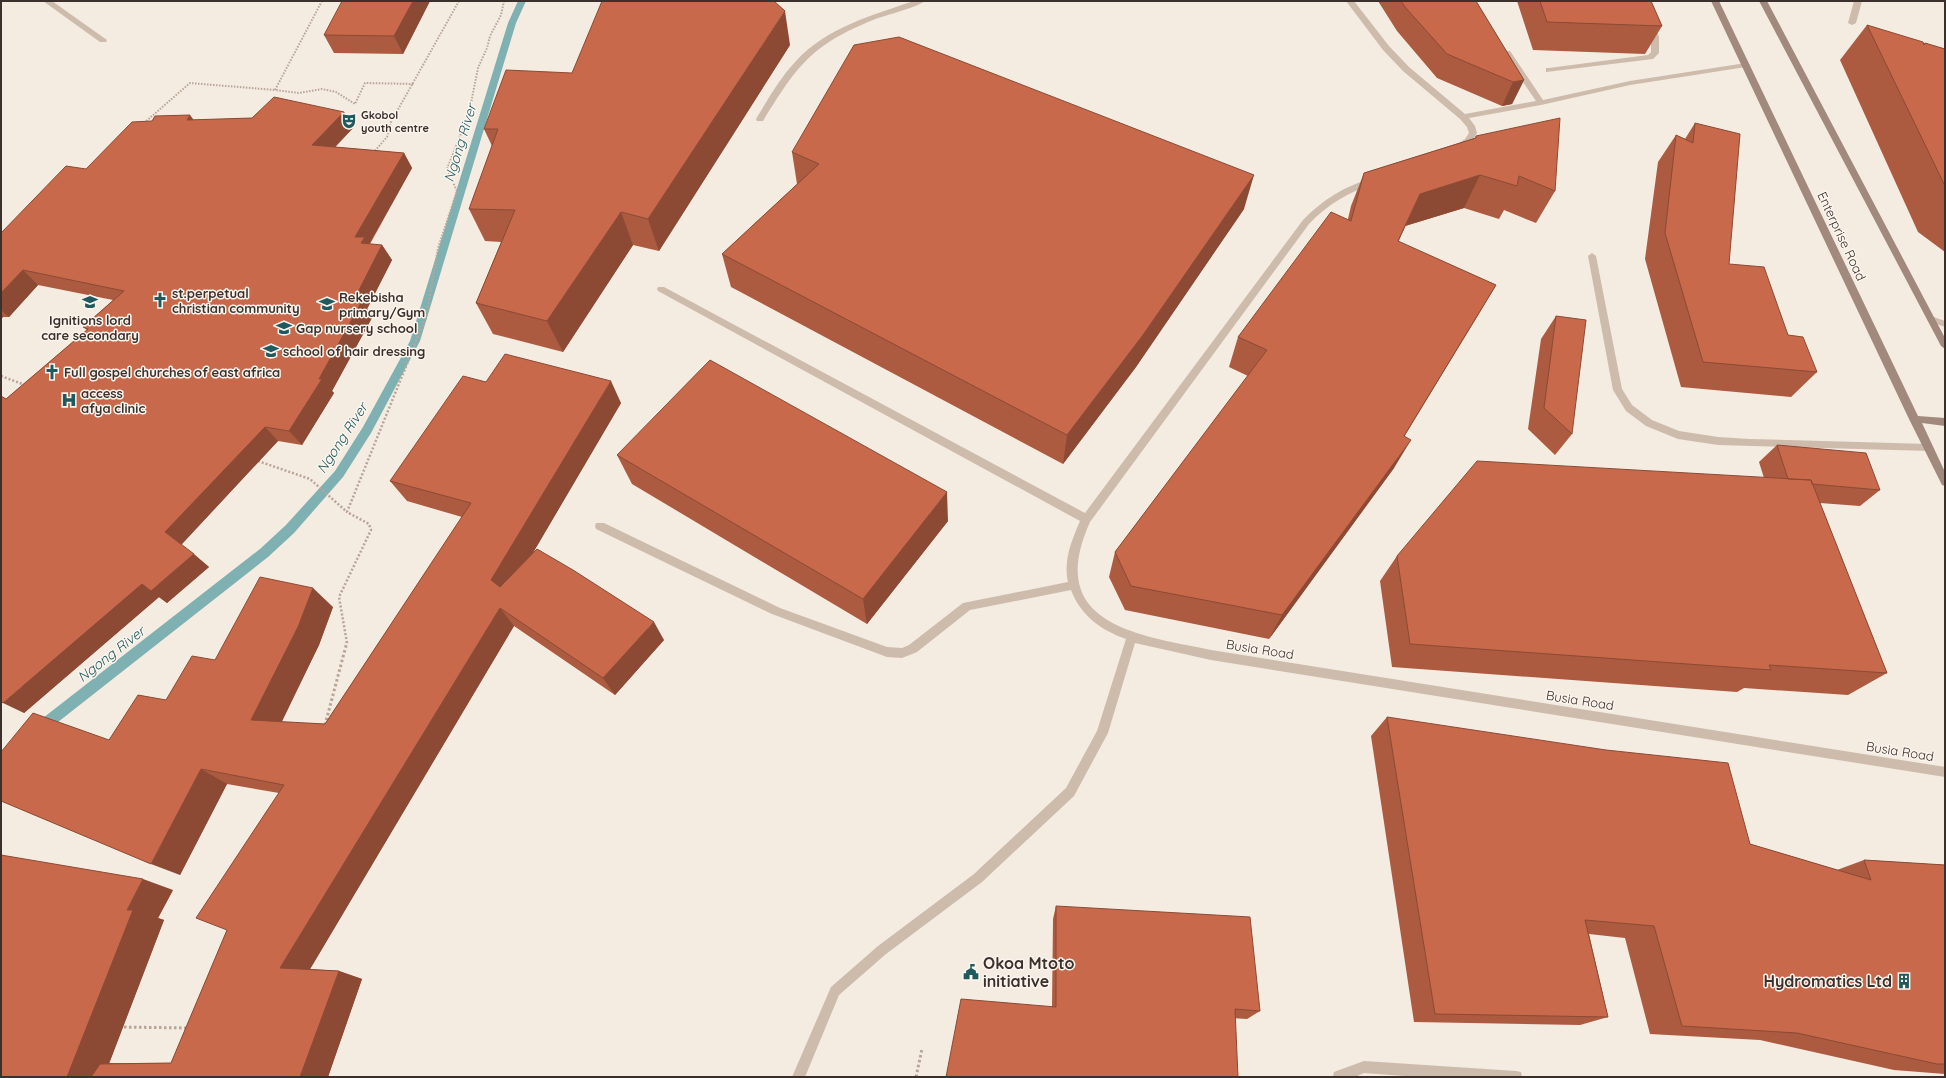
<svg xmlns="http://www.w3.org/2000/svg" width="1946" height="1078" font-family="Quicksand,sans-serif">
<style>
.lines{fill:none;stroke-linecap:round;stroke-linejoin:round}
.stream{fill:#7fb0b2;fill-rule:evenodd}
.path-far2{stroke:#b9a596;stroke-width:2;stroke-dasharray:1.5 1.5;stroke-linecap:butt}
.path-far1{stroke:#b9a596;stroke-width:2.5;stroke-dasharray:2 2;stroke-linecap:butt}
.path{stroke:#b9a596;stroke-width:3;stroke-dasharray:2.5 2.5;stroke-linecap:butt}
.service{fill:#cdbbac;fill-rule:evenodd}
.secondary{fill:#a18a7d;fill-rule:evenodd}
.wall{fill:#ac5a40}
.shaded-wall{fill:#8c4a34}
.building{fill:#c8694b;stroke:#8c4a34}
.labels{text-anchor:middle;stroke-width:3;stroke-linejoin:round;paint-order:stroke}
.far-poi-label{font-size:11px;font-weight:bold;fill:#3b302b;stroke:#fbf5ee;text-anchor:start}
.street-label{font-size:13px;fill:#3b302b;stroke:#fbf5ee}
.poi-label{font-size:13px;font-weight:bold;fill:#3b302b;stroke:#fbf5ee;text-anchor:start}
.water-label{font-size:14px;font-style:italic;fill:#1f5a5e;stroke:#fbf5ee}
.near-poi-label{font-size:16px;font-weight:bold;fill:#3b302b;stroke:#fbf5ee;text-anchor:start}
</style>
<rect width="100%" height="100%" fill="#f4ebe1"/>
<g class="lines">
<path class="stream" d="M 518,1 L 526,1 L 516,23 L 420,341 L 371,433 L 343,477 L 294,533 L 268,557 L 44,733 L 39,735 L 34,733 L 32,729 L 34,725 L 260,549 L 286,525 L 335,471 L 363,427 L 410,341 L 508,23 Z"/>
<path class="path-far2" d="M 322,1 L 275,90 L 299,93 L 322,89 L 336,92 L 355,104 L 365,83 L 414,84
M 144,123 L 190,83 L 275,90
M 373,153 L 387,137 L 391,122 L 459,1
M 431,289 L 438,248 L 457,191 L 447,169 L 469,113 L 478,68 L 487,48 L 490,36 L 501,15 L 504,1"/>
<path class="path-far1" d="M 1,376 L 25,385
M 258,461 L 310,479 L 347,512
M 347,643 L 339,597 L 371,530 L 369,524 L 347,512 L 426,317 L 431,288"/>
<path class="path" d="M 325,725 L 347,642
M 119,1027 L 188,1028
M 916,1077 L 922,1049"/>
<path class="service" d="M 43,1 L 52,1 L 107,40 L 106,42 L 100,42 Z
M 914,1 L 925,1 C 916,8 885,15 873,20 C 811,45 797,66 763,121 L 757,121 L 756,119 C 768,99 780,78 796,61 C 826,28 872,15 914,1 Z
M 1346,1 L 1354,1 L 1389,46 L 1409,67 L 1465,114 L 1536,101 L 1503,53 L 1507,51 L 1510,51 L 1543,100 L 1630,81 L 1746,63 L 1750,65 L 1746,67 L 1630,85 L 1541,105 L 1469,118 L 1475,126 L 1477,133 L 1471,143 L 1457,150 L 1453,147 L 1465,139 L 1469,133 L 1467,127 L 1460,119 L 1403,71 L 1383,50 Z
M 1637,1 L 1645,1 L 1659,37 L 1659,53 L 1653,59 L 1546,72 L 1546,68 L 1549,68 L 1648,55 L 1651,52 L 1651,37 Z
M 1854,1 L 1862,1 L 1856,23 L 1852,25 L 1848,23 Z
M 1372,178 L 1376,181 L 1375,183 C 1349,192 1328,204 1309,224 L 1090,522 C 1044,624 1136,635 1211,650 L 1945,767 L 1945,777 L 1211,660 L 1135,643 L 1108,733 L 1074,796 L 982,882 L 886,954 L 839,995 L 805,1077 L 792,1077 L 831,987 L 878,946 L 974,874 L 1066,788 L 1097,731 L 1126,639 C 1101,630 1081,616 1071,590 L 970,610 L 917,652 L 902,658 L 887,657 L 772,614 L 596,529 L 595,526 L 596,523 L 604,523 L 780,608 L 887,647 L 902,648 L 909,645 L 963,603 L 1068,582 C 1063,560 1072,540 1080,521 L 658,291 L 657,289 L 658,287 L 664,287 L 1085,513 L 1303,220 C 1322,200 1345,186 1372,178 Z
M 1592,253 L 1596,256 L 1622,389 L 1632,405 L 1652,420 L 1679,431 L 1718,437 L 1750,439 L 1928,444 L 1933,448 L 1931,451 L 1718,445 L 1678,439 L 1646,426 L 1626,411 L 1613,390 L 1588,256 Z
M 1931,316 L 1945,321 L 1945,327 L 1928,321 L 1927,319 Z
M 1364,1061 L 1516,1071 L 1521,1072 L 1522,1077 L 1418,1077 L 1364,1073 L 1355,1077 L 1333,1077 L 1334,1072 Z"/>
<path class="secondary" d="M 1711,1 L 1719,1 L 1918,416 L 1945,418 L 1945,426 L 1922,423 L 1945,472 L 1945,486 L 1942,485 L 1909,419 Z
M 1759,1 L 1767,1 L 1945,338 L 1945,349 L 1941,346 Z"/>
</g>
<path class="wall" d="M 430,1 L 403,54 L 334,53 L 324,35 Z
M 1378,1 L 1476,1 L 1524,80 L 1512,104 L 1502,106 L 1437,78 L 1397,31 Z
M 1517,1 L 1651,1 L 1662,26 L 1645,54 L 1533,50 Z
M 1867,25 L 1924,44 L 1925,43 L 1945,49 L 1945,252 L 1918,232 L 1840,60 Z
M 790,45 L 659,251 L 633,245 L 563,352 L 493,334 L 476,303 L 501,242 L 485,241 L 469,209 L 492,146 L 484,129 L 572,73 Z
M 344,112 L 353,128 L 335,147 L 404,153 L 412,168 L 370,244 L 382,245 L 392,260 L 367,309 L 373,316 L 332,391 L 334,393 L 302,445 L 278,441 L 181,545 L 209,567 L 167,603 L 159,597 L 24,713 L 6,399 L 87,330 L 83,327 L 113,300 L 38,285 L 9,317 L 3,317 L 1,319 L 1,233 L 86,169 L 194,120 L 252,118 Z
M 1695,123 L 1729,264 L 1788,335 L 1817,372 L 1791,397 L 1681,387 L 1645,259 L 1658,162 L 1676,135 L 1685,139 Z
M 1476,136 L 1555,191 L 1536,223 L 1504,210 L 1499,219 L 1464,208 L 1405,226 L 1398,242 L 1496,285 L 1478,315 L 1404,437 L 1394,468 L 1269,639 L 1125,610 L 1109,577 L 1115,552 L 1248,376 L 1229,367 L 1238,337 L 1348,219 L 1351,206 L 1364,173 L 1475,138 Z
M 792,152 L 1244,209 L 1136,367 L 1063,464 L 731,287 L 722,254 L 797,184 Z
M 1556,316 L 1572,434 L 1555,455 L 1528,429 L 1541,339 Z
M 486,382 L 621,403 L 532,554 L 664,640 L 615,695 L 514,626 L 310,969 L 339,971 L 362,979 L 328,1077 L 1,1077 L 173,890 L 158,918 L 164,920 L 109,1063 L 171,1063 L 227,930 L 279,793 L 227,784 L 180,875 L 109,740 L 166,700 L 215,660 L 333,607 L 319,645 L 281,722 L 325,724 L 462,517 L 407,501 L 390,481 Z
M 1777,445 L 1880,490 L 1860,506 L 1820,503 L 1887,673 L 1848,695 L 1744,688 L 1737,692 L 1392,667 L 1380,581 L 1397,556 L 1764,478 L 1759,462 Z
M 617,455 L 948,521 L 867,624 L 632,484 Z
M 1387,717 L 1750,844 L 1837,870 L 1864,860 L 1945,865 L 1945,1074 L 1894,1070 L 1760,1040 L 1650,1034 L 1625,938 L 1589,934 L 1608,1017 L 1580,1025 L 1414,1022 L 1371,736 Z
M 1056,906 L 1260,1011 L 1247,1019 L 1052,1007 L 1053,919 Z"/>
<path class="shaded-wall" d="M 413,1 L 430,1 L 403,54 L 394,36 Z
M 785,11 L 790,45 L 659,251 L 648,219 Z
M 1524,80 L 1512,104 L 1502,106 L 1513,82 Z
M 344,112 L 353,128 L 322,161 L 312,145 Z
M 190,115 L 202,131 L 187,120 Z
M 404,153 L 412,168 L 369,244 L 371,259 L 355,237 Z
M 1254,175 L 1244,209 L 1136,367 L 1063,464 L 1067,435 Z
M 1480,175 L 1464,208 L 1405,226 L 1384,273 L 1420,194 Z
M 621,212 L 633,245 L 563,352 L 547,321 Z
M 382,245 L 392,260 L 367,309 L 373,316 L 332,391 L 334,393 L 302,445 L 289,431 L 319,379 L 354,300 Z
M 23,270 L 38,285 L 9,317 L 1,310 L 1,293 Z
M 1496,285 L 1478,315 L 1387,464 L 1404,436 Z
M 1,314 L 3,317 L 1,319 Z
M 611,381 L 621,403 L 506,599 L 491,580 Z
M 265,427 L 278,441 L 181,545 L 165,532 Z
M 1411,440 L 1394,468 L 1269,639 L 1282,615 Z
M 947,492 L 948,521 L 867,624 L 863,599 Z
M 194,554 L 209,567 L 167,603 L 159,597 L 24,713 L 3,703 L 142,584 Z
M 313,588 L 333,607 L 319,645 L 275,736 L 251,720 Z
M 500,608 L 514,626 L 306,976 L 280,968 Z
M 654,622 L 664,640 L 615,695 L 603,678 Z
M 201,769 L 227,784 L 180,875 L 151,864 Z
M 143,879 L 173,890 L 158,918 L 164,920 L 104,1077 L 67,1077 L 127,910 Z
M 339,971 L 362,979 L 328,1077 L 300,1077 Z"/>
<path class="building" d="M 342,1 L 413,1 L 394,36 L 324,35 Z
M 602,1 L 774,1 L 785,11 L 648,219 L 621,212 L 547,321 L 476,303 L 515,210 L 469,209 L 498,129 L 484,129 L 506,70 L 572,73 Z
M 1401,1 L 1476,1 L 1524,80 L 1513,82 L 1447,54 L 1405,7 Z
M 1540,1 L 1651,1 L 1662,26 L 1547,22 Z
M 1867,25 L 1923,42 L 1924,45 L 1925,43 L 1945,49 L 1945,186 Z
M 899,37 L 1254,175 L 1143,335 L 1067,435 L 722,254 L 819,164 L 792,152 L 854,45 Z
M 274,97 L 344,112 L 312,145 L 404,153 L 355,237 L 365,237 L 361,243 L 382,245 L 354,300 L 362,301 L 319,379 L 322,379 L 289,431 L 265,427 L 165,532 L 194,554 L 151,591 L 142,584 L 3,703 L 1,701 L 1,396 L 6,399 L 88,329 L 83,327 L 124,291 L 23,270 L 1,293 L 1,233 L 66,166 L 86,169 L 132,122 L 152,121 L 155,116 L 190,115 L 187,120 L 252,118 Z
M 1560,118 L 1555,191 L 1519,176 L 1517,186 L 1480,175 L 1420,194 L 1398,241 L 1496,285 L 1404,436 L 1411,440 L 1282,615 L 1131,586 L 1115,552 L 1267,350 L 1238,337 L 1331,212 L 1351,221 L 1364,173 L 1476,138 L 1476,136 Z
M 1695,123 L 1740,134 L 1729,264 L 1764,267 L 1788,335 L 1803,337 L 1817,372 L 1703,362 L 1665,233 L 1676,135 L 1693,143 Z
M 1556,316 L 1586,320 L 1572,434 L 1544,408 Z
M 505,354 L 611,381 L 491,580 L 500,587 L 537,549 L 573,570 L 654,622 L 603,678 L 500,608 L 280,968 L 339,971 L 300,1077 L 91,1077 L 100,1064 L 171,1063 L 227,930 L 196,918 L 284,785 L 201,769 L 151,864 L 1,801 L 1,752 L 33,713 L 109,740 L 138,695 L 166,700 L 192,656 L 215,660 L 260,577 L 313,588 L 298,627 L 251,720 L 325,724 L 471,503 L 390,481 L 463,376 L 486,382 Z
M 710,360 L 947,492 L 863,599 L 617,455 Z
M 1777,445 L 1866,453 L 1880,490 L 1812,484 L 1811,480 L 1788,479 Z
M 1477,461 L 1811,480 L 1887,673 L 1769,665 L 1771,670 L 1410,644 L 1397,556 Z
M 1387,717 L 1606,750 L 1728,763 L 1750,844 L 1871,880 L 1864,860 L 1945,865 L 1945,1064 L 1937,1064 L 1797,1033 L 1682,1026 L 1654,926 L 1585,920 L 1608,1017 L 1435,1014 Z
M 1,855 L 143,879 L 127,910 L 133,910 L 67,1077 L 1,1077 Z
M 1056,906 L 1250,917 L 1260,1011 L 1235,1009 L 1238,1077 L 946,1077 L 961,999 L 1056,1007 Z"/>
<defs>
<symbol id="theatre-bare" viewBox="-9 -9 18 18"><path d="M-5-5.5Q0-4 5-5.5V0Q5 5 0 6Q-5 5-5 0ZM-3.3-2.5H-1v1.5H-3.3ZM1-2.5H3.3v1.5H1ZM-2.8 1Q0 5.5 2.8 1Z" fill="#1f5a5e" stroke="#fbf5ee" stroke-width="2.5" paint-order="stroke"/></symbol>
<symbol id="church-bare" viewBox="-9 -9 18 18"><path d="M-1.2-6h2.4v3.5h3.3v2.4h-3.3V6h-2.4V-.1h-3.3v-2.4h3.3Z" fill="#1f5a5e" stroke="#fbf5ee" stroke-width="2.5" paint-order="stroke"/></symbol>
<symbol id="school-bare" viewBox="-9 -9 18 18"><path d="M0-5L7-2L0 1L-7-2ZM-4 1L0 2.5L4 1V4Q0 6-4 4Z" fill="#1f5a5e" stroke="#fbf5ee" stroke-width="2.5" paint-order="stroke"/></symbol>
<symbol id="hospital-bare" viewBox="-9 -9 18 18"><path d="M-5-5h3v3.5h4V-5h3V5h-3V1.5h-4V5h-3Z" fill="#1f5a5e" stroke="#fbf5ee" stroke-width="2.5" paint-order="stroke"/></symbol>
<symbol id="civic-bare" viewBox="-9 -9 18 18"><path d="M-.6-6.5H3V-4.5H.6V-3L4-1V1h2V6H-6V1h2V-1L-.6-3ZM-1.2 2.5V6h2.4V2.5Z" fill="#1f5a5e" stroke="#fbf5ee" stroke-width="2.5" paint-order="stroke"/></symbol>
<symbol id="building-bare" viewBox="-9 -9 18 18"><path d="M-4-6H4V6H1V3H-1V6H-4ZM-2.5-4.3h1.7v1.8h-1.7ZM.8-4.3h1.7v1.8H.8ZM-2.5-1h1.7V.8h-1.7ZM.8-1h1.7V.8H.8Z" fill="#1f5a5e" stroke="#fbf5ee" stroke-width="2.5" paint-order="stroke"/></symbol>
</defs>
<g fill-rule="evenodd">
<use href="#theatre-bare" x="338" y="110" width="22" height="22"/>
<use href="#church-bare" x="149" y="289" width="22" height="22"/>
<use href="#school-bare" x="79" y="291" width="22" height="22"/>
<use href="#school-bare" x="316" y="293" width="22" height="22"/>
<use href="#school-bare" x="273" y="317" width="22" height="22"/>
<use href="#school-bare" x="260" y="340" width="22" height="22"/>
<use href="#church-bare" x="41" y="361" width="22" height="22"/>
<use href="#hospital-bare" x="58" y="389" width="22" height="22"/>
<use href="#civic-bare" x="960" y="961" width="22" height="22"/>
<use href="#building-bare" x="1893" y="970" width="22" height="22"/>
</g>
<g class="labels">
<g class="far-poi-label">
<text x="361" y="119">Gkobol<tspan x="361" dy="13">youth centre</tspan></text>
</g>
<g class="street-label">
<text transform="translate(1842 236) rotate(65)" y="5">Enterprise Road</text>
<text transform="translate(1260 649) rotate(9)" y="5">Busia Road</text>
<text transform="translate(1580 700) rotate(9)" y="5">Busia Road</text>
<text transform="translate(1900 751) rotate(9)" y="5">Busia Road</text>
</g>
<g class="poi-label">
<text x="172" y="298">st.perpetual<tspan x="172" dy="15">christian community</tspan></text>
<text x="339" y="302">Rekebisha<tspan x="339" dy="15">primary/Gym</tspan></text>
<text x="90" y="325" text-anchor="middle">Ignitions lord<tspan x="90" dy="15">care secondary</tspan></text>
<text x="296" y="333">Gap nursery school</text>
<text x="283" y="356">school of hair dressing</text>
<text x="64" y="377">Full gospel churches of east africa</text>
<text x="81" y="398">access<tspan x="81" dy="15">afya clinic</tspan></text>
</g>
<g class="water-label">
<text transform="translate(460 143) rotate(-73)" y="5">Ngong River</text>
<text transform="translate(342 438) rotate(-57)" y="5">Ngong River</text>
<text transform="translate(111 654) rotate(-38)" y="5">Ngong River</text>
</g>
<g class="near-poi-label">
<text x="983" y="969">Okoa Mtoto<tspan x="983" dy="18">initiative</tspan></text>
<text x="1892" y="987" text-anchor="end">Hydromatics Ltd</text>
</g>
</g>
<rect width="1946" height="1078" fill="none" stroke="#3b302b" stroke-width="4"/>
</svg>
